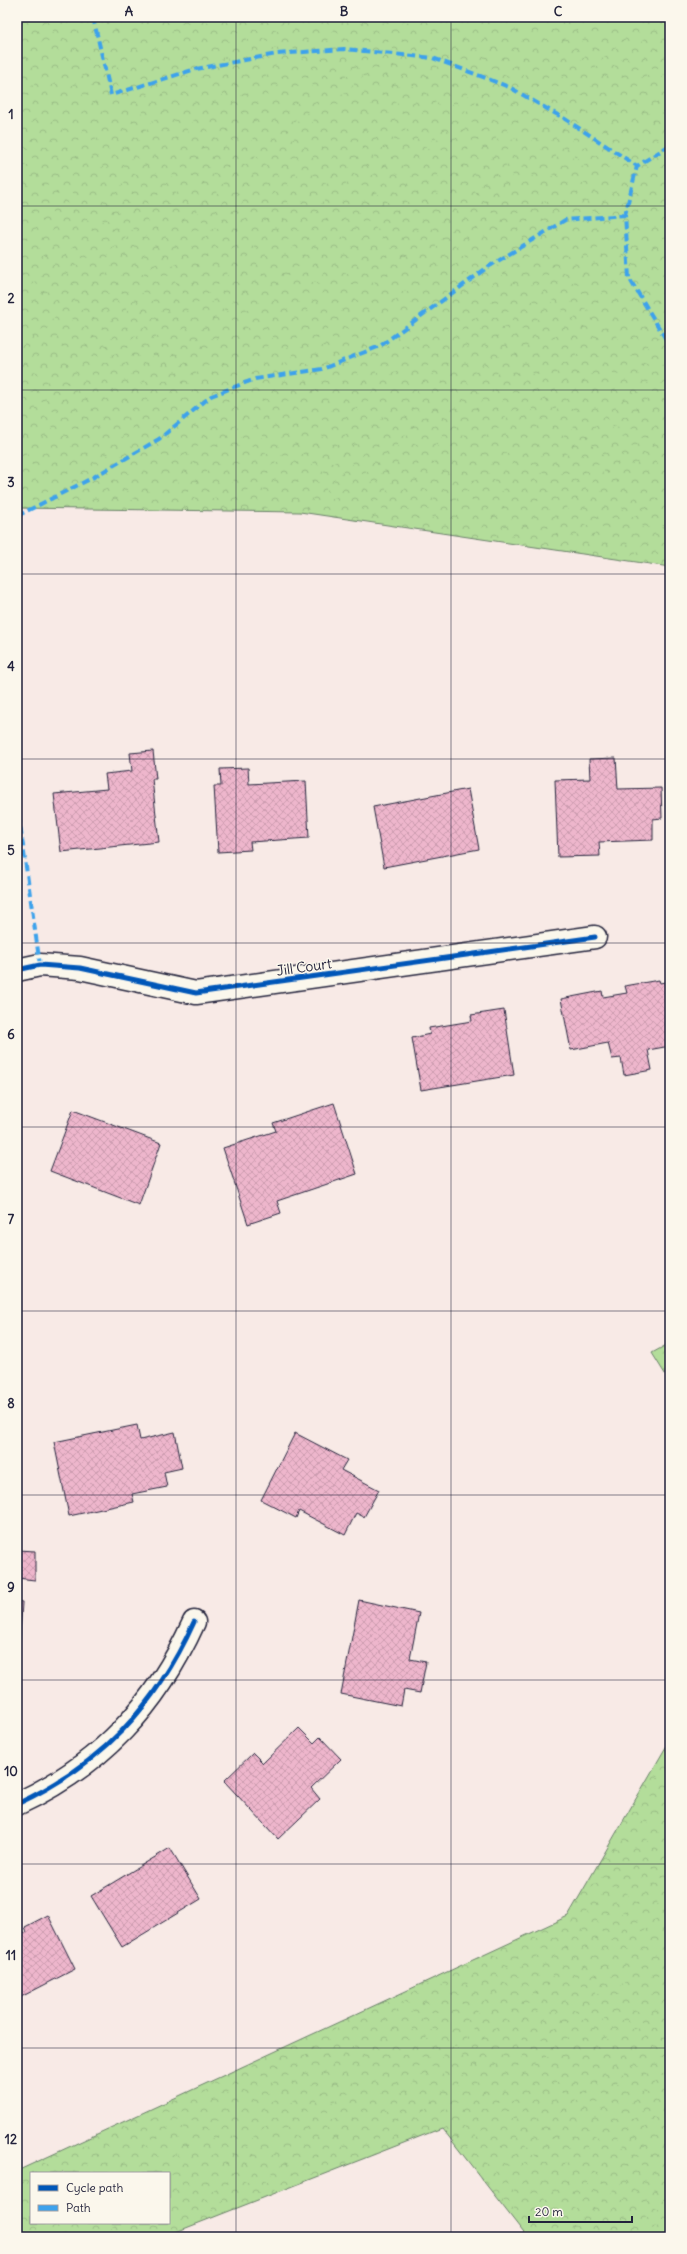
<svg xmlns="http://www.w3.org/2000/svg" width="687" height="2254" font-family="Delius,sans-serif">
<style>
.forest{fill:url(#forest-crowns);stroke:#6a806a;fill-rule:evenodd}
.building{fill:url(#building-cross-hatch);stroke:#22223b}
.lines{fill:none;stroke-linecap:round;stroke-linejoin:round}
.minor-casing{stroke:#22223b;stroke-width:25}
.minor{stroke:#fbf7ec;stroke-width:22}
.quiet{stroke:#3ea2ec;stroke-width:4;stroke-dasharray:8 4;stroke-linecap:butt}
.cycleway-casing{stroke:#fbf7ec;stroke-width:8}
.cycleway{stroke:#0057b8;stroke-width:5}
.grid{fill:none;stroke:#22223b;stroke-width:1;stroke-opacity:0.55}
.labels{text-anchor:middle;stroke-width:3;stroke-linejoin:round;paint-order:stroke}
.street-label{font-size:14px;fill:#22223b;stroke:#fbf7ec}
.neatline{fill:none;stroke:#22223b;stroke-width:1.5}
.grid-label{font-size:13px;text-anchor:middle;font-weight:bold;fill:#22223b}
</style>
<defs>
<pattern id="forest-crowns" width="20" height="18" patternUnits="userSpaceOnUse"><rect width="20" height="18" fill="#b3dd9a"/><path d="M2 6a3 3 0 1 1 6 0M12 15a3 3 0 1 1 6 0" fill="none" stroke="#9abd86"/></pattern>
<pattern id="building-cross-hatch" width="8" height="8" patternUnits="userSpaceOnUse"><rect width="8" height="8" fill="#eeb6cc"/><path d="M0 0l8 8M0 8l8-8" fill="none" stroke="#cc9cb0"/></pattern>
</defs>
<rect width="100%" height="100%" fill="#f8eae6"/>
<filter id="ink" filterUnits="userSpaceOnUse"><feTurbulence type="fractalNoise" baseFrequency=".025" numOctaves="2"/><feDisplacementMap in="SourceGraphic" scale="8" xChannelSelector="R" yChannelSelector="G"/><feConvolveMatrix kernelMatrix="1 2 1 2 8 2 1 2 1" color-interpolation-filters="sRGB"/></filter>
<g filter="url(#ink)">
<path class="forest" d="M 17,17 L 670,17 L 670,567 L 300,512 L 17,508 Z
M 670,1343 L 670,1382 L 652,1353 Z
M 670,1740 L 670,2237 L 527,2237 L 442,2128 L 163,2237 L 17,2237 L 17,2171 L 568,1916 ZM 31,2173 L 169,2173 L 169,2223 L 31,2223 Z"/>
<path class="building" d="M 153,751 L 156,779 L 152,779 L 159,842 L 61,852 L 54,794 L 107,789 L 105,774 L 132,771 L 130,753 Z
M 616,758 L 618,789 L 661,788 L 662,818 L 653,819 L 653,840 L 599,842 L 600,856 L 558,857 L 555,780 L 590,779 L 589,759 Z
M 248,768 L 249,784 L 306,781 L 309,838 L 250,842 L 251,850 L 218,852 L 214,786 L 221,786 L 220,769 Z
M 468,789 L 479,849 L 384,867 L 373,807 Z
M 659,980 L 660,983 L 670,981 L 670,1046 L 648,1050 L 652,1070 L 624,1075 L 621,1058 L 612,1059 L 608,1043 L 571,1050 L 561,999 L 602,991 L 603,997 L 627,993 L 625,986 Z
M 504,1010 L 514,1075 L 421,1090 L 412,1038 L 430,1034 L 429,1028 L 472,1021 L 471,1015 Z
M 334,1103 L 357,1174 L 277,1201 L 281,1213 L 248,1224 L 223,1148 L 276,1131 L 273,1123 Z
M 73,1110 L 161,1143 L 139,1205 L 50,1171 Z
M 137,1425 L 140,1440 L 175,1432 L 182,1468 L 164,1472 L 167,1487 L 132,1494 L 134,1502 L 69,1516 L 54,1442 Z
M 295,1433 L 347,1460 L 341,1470 L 379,1490 L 364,1517 L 356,1513 L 345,1535 L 299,1511 L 296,1518 L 261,1500 Z
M 17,1550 L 35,1551 L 35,1580 L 17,1578 Z
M 359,1600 L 419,1613 L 410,1659 L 426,1662 L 420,1693 L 404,1690 L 401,1706 L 341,1694 Z
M 17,1601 L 22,1602 L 18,1666 L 17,1666 Z
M 299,1728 L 314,1743 L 320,1737 L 341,1759 L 311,1788 L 320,1799 L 278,1839 L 224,1781 L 253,1753 L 263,1763 Z
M 170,1848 L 201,1899 L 122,1947 L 91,1896 Z
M 48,1915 L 75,1969 L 17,1999 L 17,1937 L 27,1932 L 25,1927 Z"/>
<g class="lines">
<defs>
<path id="minor" d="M 17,970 L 40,965 L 80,968 L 196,993 L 595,937
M 17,1804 C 101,1765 156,1706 194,1622"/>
</defs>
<use href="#minor" class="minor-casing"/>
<use href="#minor" class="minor"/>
<path class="quiet" d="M 93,17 L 111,95 L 196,69 L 277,54 L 344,49 L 433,58 L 509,87 L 565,119 L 637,166
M 670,145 L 637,166 L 625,215 L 629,278 L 670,346
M 17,516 L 92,478 L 159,439 L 211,396 L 255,379 L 322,369 L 380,346 L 488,267 L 565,220 L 625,215
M 17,804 L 40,965"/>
<defs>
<path id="cycleway" d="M 17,970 L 40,965 L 80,968 L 196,993 L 595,937
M 17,1804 C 101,1765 156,1706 194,1622"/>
</defs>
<use href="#cycleway" class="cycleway-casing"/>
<use href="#cycleway" class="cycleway"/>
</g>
</g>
<path class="grid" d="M 236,17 L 236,2237M 451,17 L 451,2237M 17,206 L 670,206M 17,390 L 670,390M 17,574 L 670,574M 17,759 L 670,759M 17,943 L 670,943M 17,1127 L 670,1127M 17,1311 L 670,1311M 17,1495 L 670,1495M 17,1680 L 670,1680M 17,1864 L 670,1864M 17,2048 L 670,2048"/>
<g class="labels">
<g class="street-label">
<text transform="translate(304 967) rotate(-8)" y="5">Jill Court</text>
</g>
</g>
<rect width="687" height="2254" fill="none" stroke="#fbf7ec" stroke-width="44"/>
<rect x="30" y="2172" width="140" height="52" fill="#fbf7ec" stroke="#a4a2a5"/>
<rect x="38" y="2185" width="20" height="6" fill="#0057b8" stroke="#a4a2a5"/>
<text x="66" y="2192" font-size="12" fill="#22223b">Cycle path</text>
<rect x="38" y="2205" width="20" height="6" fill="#3ea2ec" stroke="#a4a2a5"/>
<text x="66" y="2212" font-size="12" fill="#22223b">Path</text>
<path d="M529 2216v6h103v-6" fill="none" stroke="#22223b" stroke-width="2"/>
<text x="535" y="2216" font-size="12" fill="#22223b" stroke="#fbf7ec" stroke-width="3" paint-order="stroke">20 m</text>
<rect x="22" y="22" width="643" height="2210" class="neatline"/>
<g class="grid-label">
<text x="129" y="16">A</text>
<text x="344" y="16">B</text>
<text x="558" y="16">C</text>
<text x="11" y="119">1</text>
<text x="11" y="303">2</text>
<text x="11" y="487">3</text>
<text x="11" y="671">4</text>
<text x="11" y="855">5</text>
<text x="11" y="1039">6</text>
<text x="11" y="1224">7</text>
<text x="11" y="1408">8</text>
<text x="11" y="1592">9</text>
<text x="11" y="1776">10</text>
<text x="11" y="1960">11</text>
<text x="11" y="2144">12</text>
</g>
</svg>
